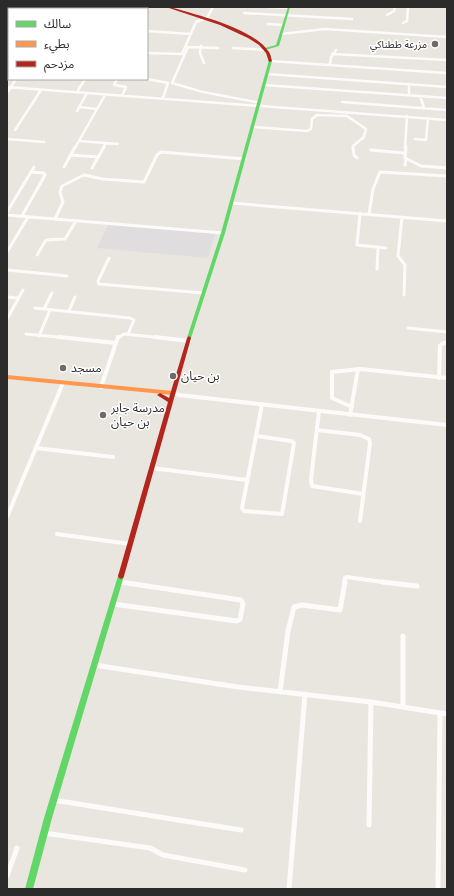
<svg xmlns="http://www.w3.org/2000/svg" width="454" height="896" font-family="Arial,'Noto Sans Arabic',sans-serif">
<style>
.industrial{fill:#e0dddf}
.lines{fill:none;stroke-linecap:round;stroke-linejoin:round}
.street-far3{stroke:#fcfbfa;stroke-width:2.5}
.street-far2{stroke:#fcfbfa;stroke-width:3}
.street-far1{stroke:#fcfbfa;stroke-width:4}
.street{stroke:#fcfbfa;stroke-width:5}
.fast{fill:#63d668;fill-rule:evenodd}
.slow{fill:#ff974d;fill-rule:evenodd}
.jam{fill:#b3261e;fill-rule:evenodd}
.poi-dot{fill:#6e6c6a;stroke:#fff;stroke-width:1.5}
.labels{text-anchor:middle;stroke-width:3;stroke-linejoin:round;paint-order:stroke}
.far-poi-label{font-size:10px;fill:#2b2b2b;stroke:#fff;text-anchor:end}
.poi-label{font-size:12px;fill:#2b2b2b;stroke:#fff;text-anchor:start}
</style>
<rect width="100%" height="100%" fill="#e9e6e0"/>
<path class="industrial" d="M 108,225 L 215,233 L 208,258 L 97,248 Z"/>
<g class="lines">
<path class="street-far3" d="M 267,7 L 288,8
M 7,8 L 31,9
M 65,9 L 66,7
M 94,9 L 96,7
M 7,11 L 9,11
M 244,13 L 352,19
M 387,15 L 394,11 L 395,7
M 7,16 L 9,17
M 403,23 L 407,21 L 408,7
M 268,24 L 283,25
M 7,30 L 9,30
M 147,31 L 191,34
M 281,34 L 325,29 L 447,37
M 7,39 L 9,39
M 201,46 L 200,53 L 204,63
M 218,48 L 188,47 L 172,83 L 203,92 L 256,102
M 233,48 L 267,50
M 147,53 L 182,54 L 196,22 L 207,18 L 213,7
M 332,54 L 447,60
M 270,61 L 446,73
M 330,65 L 331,57 L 336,50
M 267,74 L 447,87
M 117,79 L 114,85 L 126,87 L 122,96
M 147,79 L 168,83 L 163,98
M 409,84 L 409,95
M 264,85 L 447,98
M 7,87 L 447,120
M 77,92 L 85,79
M 7,93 L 16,79
M 420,96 L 424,108
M 342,102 L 447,110
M 79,107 L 97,109
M 77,111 L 87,93
M 253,127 L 307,131 L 311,129 L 312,119 L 317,115 L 347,116 L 366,129 L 364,137 L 353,146 L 353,148
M 15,130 L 41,90
M 7,139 L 44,142
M 415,139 L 426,140 L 428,118
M 79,141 L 118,144
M 75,148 L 105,95
M 103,148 L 106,143
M 405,148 L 407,116"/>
<path class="street-far2" d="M 353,147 L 354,155 L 357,158
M 406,147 L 405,158 L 421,166 L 447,168
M 371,150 L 404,153
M 71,155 L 98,157
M 405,165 L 406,159
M 64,167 L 75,147
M 92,168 L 104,147
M 31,172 L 34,167
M 231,203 L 447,221
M 7,212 L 31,172 L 44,173 L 45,175 L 22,216
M 360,213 L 357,245 L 386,248
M 369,214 L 373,189 L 380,172 L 447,176
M 7,215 L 223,233
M 402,217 L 398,256 L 405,265 L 404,295
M 55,219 L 63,202 L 60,192 L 62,186 L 84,175 L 103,179 L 144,182 L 157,155 L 161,152 L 245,159
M 7,252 L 28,217
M 37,255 L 46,240 L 65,239 L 76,221
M 109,258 L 98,281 L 99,284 L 203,293
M 377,269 L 378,248
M 7,270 L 67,276
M 7,297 L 18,298
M 35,308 L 130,318 L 134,320 L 128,334
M 44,309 L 52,293
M 69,311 L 75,297
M 7,319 L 23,290
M 408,328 L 447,332
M 26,334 L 69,338
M 39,336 L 50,310
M 118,338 L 124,334 L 164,338"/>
<path class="street-far1" d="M 59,337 L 116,343
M 155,337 L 189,341
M 439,378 L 440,346 L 443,343 L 447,343
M 101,387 L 118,337
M 173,393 L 179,395 L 447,425
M 352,407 L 332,398 L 332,372 L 360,369 L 447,378
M 319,411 L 311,479 L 312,486 L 363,494
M 350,415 L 358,369
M 317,430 L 360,435 L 369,439 L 370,443 L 360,521
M 256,436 L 291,441 L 294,443 L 282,514 L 244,511 L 242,508 Z
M 256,436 L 262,404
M 36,448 L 113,457
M 152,468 L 247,480
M 7,517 L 63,383
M 57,534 L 130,544
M 120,582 L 124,583
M 344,583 L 345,578 L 347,577 L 390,583"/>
<path class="street" d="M 382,582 L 417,586
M 113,604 L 237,621 L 240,619 L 243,604 L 241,600 L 120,582
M 403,636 L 403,707
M 94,665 L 238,687 L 371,702 L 447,714
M 280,692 L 288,631 L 294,607 L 302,605 L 340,610 L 345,582
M 53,800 L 241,830
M 369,825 L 371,702
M 44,833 L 150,848 L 163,855 L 245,870
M 7,876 L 17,848
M 289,889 L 305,694
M 438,889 L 440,713"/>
<path class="fast" d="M 288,7 L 290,7 L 279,46 L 265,50 L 265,48 L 276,45 Z
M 269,60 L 272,61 L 225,233 L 191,338 L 191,339 L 187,339 L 187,338 L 221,233 Z
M 121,573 L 123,574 L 124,576 L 52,818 L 33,889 L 25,889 L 44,818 L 118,576 L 119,574 Z"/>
<path class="slow" d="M 7,375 L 173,391 L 176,393 L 173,395 L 7,379 Z"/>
<path class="jam" d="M 166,7 L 170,7 C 197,15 253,28 269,52 C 271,55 271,58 272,61 L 269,62 L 266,53 L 259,45 L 248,38 L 220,25 Z
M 189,336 L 191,338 L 124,576 L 123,578 L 121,579 L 119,578 L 118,576 L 168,402 L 157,395 L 160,393 L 169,398 L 187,338 Z"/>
</g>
<g class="poi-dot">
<circle cx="435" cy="44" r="4"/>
<circle cx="63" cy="368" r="4"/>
<circle cx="173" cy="376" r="4"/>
<circle cx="103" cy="415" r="4"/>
</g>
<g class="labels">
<g class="far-poi-label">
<text x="427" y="48">مزرعة ططناكي</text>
</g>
<g class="poi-label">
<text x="71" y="372">مسجد</text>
<text x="181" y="380">بن حيان</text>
<text x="111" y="412">مدرسة جابر<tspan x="111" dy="14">بن حيان</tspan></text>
</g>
</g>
<rect width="454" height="896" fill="none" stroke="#2b2b2b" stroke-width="16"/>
<rect x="8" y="8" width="140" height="72" fill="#ffffff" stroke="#aaaaaa"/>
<rect x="16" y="21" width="20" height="6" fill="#63d668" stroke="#aaaaaa"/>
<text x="44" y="28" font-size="12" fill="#2b2b2b">سالك</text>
<rect x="16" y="41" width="20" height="6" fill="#ff974d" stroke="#aaaaaa"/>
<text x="44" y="48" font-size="12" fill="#2b2b2b">بطيء</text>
<rect x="16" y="61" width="20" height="6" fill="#b3261e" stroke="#aaaaaa"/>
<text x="44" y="68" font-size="12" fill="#2b2b2b">مزدحم</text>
</svg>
